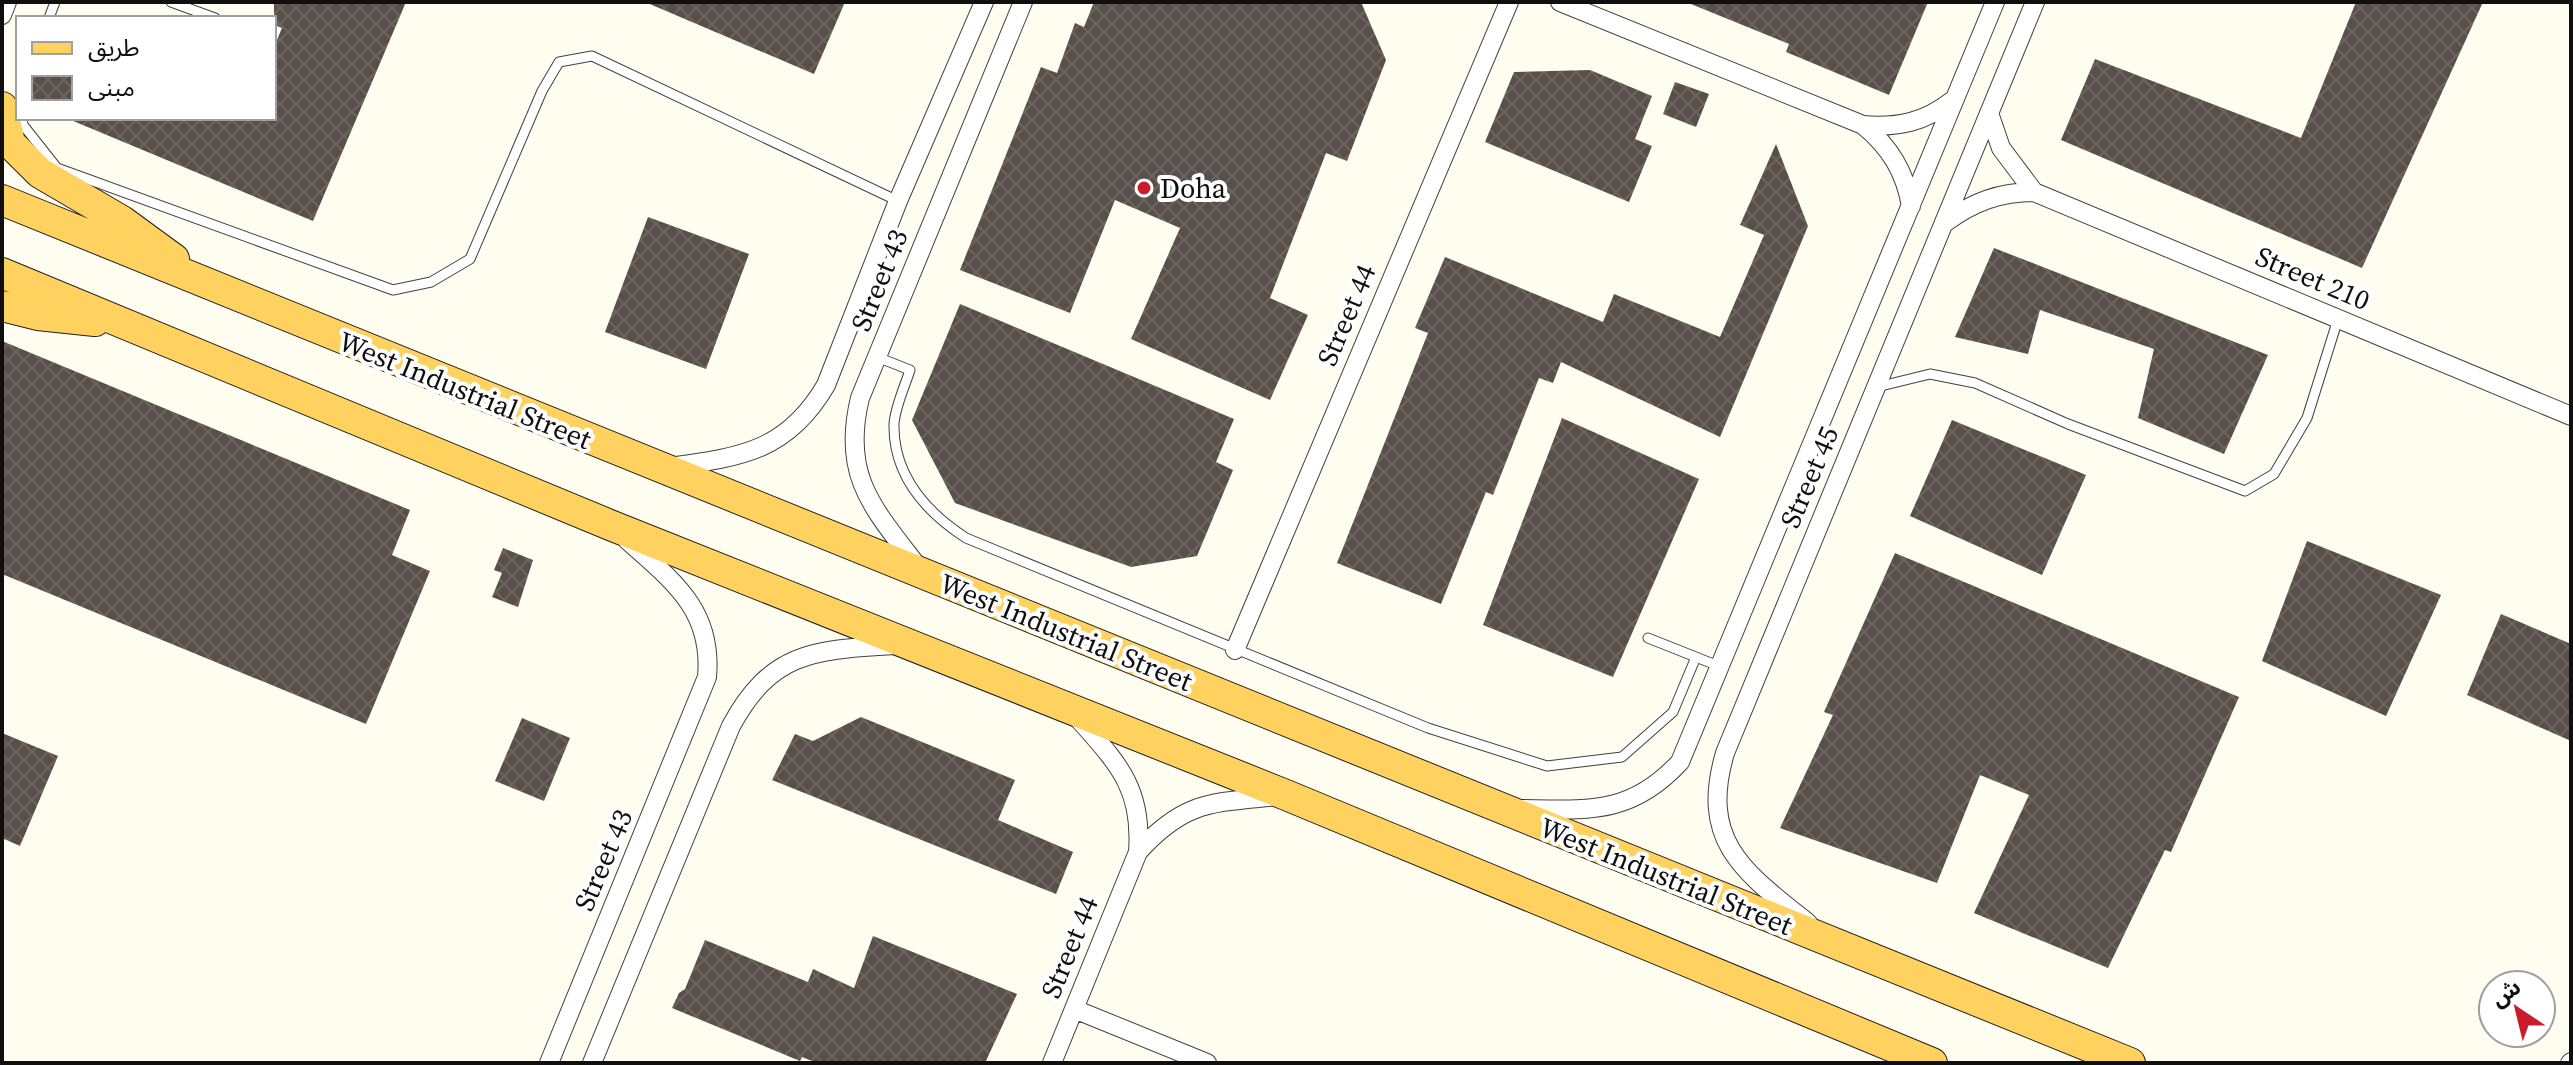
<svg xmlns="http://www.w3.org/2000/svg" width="2573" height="1065" font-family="'Source Serif 4','Noto Sans Arabic',serif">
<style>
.building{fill:url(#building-cross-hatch)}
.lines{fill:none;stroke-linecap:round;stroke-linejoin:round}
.lane-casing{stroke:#424242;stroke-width:11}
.street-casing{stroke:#424242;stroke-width:20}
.primary-casing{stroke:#202020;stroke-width:32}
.lane{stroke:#fff;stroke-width:9}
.street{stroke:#fff;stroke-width:18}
.primary{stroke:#ffd260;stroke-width:30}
.poi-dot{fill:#c91d2b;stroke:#fff;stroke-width:3}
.labels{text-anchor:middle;stroke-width:8;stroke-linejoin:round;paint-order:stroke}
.poi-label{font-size:28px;fill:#0f0f0f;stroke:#fff;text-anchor:start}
.street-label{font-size:28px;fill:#0f0f0f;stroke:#fff}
</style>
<defs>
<pattern id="building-cross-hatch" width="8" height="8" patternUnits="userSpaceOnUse" patternTransform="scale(2)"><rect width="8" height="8" fill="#584f4a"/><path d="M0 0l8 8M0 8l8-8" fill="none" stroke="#6b6460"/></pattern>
</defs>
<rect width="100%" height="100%" fill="#fffcf0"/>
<path class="building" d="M 274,2 L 406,2 L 313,221 L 66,118 L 274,118 L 274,47 L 282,28 L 274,25 Z
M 645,2 L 845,2 L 814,74 Z
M 1094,2 L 1361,2 L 1386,60 L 1347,161 L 1326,153 L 1270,298 L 1308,315 L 1270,400 L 1131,339 L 1180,228 L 1115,200 L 1070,313 L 960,270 L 1041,67 L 1057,73 L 1075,23 L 1084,27 Z
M 1686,2 L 1928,2 L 1889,95 L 1786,52 L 1789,44 Z
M 2356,2 L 2483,2 L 2362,268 L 2061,140 L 2095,59 L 2301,138 Z
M 1590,70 L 1652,96 L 1635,139 L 1652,146 L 1629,202 L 1485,142 L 1514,72 Z
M 1675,82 L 1709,94 L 1696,127 L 1663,114 Z
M 1776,144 L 1808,226 L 1720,437 L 1561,362 L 1553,383 L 1539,378 L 1493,495 L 1486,492 L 1441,604 L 1337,563 L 1428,333 L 1415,328 L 1445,257 L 1603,322 L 1614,294 L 1720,337 L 1764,235 L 1740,225 Z
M 648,217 L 749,254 L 706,369 L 605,332 Z
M 1994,248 L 2268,355 L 2224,454 L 2138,418 L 2154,349 L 2040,310 L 2028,354 L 1955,337 Z
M 960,304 L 1234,419 L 1216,462 L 1233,470 L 1197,556 L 1131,567 L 955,503 L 912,420 Z
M 2,341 L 410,510 L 392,555 L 430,571 L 366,724 L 2,574 Z
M 1562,418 L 1699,479 L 1613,677 L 1483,625 Z
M 1952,420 L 2086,475 L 2042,575 L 1910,516 Z
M 2307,541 L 2441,595 L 2386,716 L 2262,661 Z
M 503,548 L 533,560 L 518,607 L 492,597 L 502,573 L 494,570 Z
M 1895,553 L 2239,697 L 2171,852 L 2165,850 L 2108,968 L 1974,913 L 2029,795 L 1980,775 L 1937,883 L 1780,828 L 1833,715 L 1824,712 Z
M 2501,614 L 2571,644 L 2571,741 L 2467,695 Z
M 861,717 L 1015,780 L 998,820 L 1073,852 L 1056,894 L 772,780 L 795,734 L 813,741 Z
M 522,718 L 570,738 L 544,801 L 495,781 Z
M 2,733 L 58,756 L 20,846 L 2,838 Z
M 873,936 L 1017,994 L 985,1063 L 817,1063 L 802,1057 L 800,1061 L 672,1008 L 679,993 L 685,989 L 705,940 L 808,982 L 813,969 L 854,988 Z"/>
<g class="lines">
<defs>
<path id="lane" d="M 171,2 L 215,18
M 49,18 L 55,2
M 22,118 L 23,125 L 57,168 L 393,290 L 431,282 L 470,259 L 542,91 L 559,62 L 592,56 L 898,201
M 877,357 L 910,370 C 905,386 895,407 894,424 C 893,475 926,512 966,538 L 1428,728 L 1547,766 L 1622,757 L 1673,712 L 1696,657
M 1877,387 L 1930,374 L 1975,383 L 2068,424 L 2245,491 L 2274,474 L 2307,418 L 2338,319
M 1648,638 L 1721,667"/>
<path id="street" d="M 1560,2 L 1863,125 C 1890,147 1905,172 1911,206
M 2,15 L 7,2
M 1989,113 L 2001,148 L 2034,192
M 1863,125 C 1898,128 1925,122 1953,100
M 1946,222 C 1973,202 2000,192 2034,192 L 2571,416
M 669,467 C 740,457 787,452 826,385 L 898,201 L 984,2
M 918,567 C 873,508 841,476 860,398 L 1023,2
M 1235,650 L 1509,2
M 1521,809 C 1589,810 1631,815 1680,762 L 1995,2
M 1138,852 C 1185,800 1212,803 1278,796
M 1808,923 C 1744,872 1699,842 1725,753 L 2035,2
M 1074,1009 L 1207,1063
M 549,1063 L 707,677 C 713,610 673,581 627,540
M 592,1063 L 731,726 C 772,650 816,650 895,645
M 1052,1063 L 1138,852 C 1143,786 1116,762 1076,716
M 2570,1063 L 2571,1062"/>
<path id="primary" d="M 2,107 L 10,143 L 40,173 L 122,221 L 174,259
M 2,200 L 2130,1063
M 2,273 L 610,525 L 1286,795 L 1932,1063
M 2,306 L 38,315 L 95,321"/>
</defs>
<use href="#lane" class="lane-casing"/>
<use href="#street" class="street-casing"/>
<use href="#primary" class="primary-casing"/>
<use href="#lane" class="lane"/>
<use href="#street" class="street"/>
<use href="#primary" class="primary"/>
</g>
<circle class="poi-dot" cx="1144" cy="188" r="8"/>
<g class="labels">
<g class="poi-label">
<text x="1160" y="198">Doha</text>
</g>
<g class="street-label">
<text transform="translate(2313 278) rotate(23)" y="10">Street 210</text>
<text transform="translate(879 280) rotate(-68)" y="10">Street 43</text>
<text transform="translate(1346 315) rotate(-67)" y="10">Street 44</text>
<text transform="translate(465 390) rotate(22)" y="10">West Industrial Street</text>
<text transform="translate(1809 477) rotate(-67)" y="10">Street 45</text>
<text transform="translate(1066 632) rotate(22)" y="10">West Industrial Street</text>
<text transform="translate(603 860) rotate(-67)" y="10">Street 43</text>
<text transform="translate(1666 876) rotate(22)" y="10">West Industrial Street</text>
<text transform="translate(1069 947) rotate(-68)" y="10">Street 44</text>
</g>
</g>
<rect width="2573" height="1065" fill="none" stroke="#0f0f0f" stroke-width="8"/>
<rect x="16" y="16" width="260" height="104" fill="#ffffff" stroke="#9f9f9f" stroke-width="2"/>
<rect x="32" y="42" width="40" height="12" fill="#ffd260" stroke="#9f9f9f" stroke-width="2"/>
<text x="88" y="56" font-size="24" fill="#0f0f0f">طريق</text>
<rect x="32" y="76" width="40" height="24" fill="url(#building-cross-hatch)" stroke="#9f9f9f" stroke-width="2"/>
<text x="88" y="96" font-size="24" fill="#0f0f0f">مبنى</text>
<g transform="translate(2517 1009) rotate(325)"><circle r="38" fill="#ffffff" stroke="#9f9f9f" stroke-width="2"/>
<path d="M0-6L14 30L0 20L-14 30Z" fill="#c91d2b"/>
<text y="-12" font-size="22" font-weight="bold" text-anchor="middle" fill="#0f0f0f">ش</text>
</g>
</svg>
